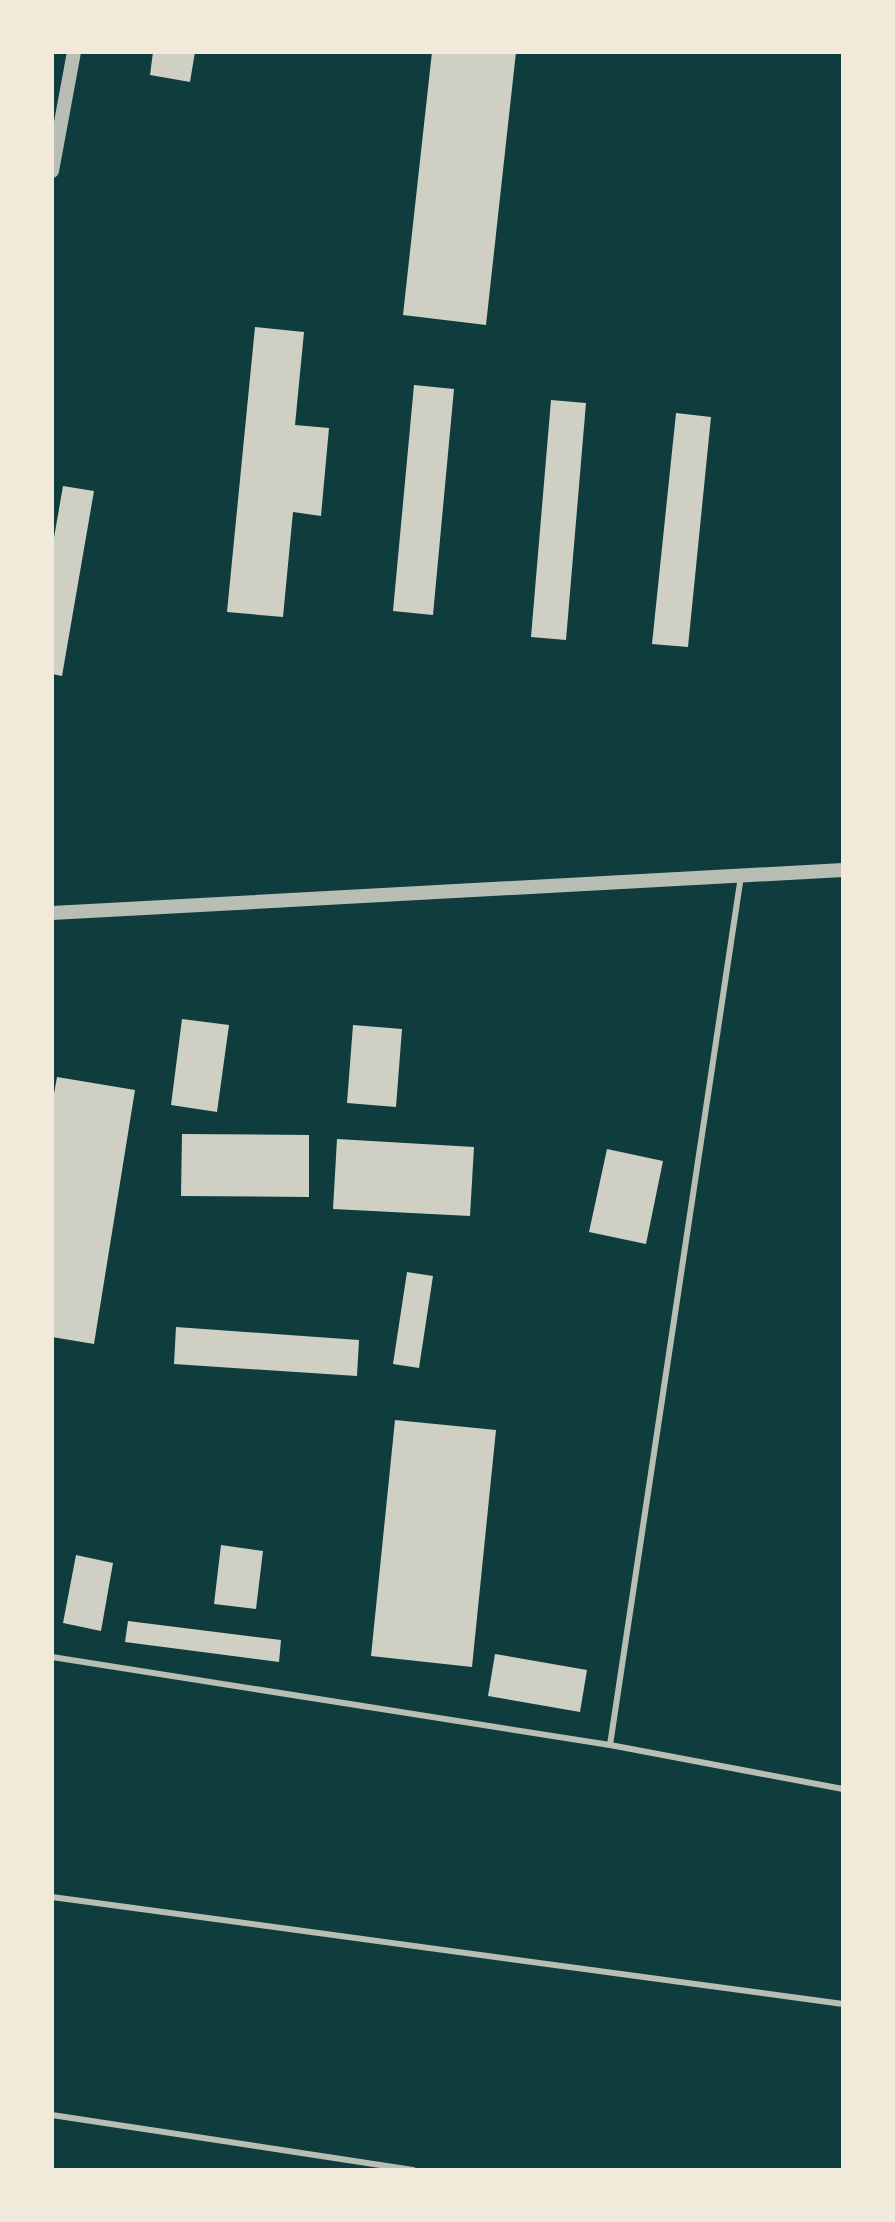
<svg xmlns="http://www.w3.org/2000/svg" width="895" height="2222" font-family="Cabin,sans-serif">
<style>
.building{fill:#cfcfc3}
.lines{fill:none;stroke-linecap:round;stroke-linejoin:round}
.service{stroke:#b8beb3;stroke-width:6}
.tertiary{stroke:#b8beb3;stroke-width:14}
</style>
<rect width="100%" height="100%" fill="#0f3d3e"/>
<path class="building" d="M 153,52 L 195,52 L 190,82 L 150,75 Z
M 432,52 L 516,52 L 486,325 L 403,315 Z
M 255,327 L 304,332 L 295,425 L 329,428 L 321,516 L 293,512 L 283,617 L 227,612 Z
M 414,385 L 454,389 L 433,615 L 393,611 Z
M 551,400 L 586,403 L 566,640 L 531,637 Z
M 676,413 L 711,417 L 688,647 L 652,644 Z
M 63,486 L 94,491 L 62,676 L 52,674 L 52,549 Z
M 182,1019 L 229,1025 L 217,1112 L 171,1105 Z
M 353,1025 L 402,1029 L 396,1107 L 347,1103 Z
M 57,1077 L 135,1090 L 94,1344 L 52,1337 L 52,1105 Z
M 182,1134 L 309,1135 L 309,1197 L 181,1196 Z
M 337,1139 L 474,1147 L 470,1216 L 333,1209 Z
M 607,1149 L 663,1161 L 646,1244 L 589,1232 Z
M 407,1272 L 433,1276 L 419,1368 L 393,1364 Z
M 176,1327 L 359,1340 L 357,1376 L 174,1364 Z
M 395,1420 L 496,1430 L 472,1667 L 371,1656 Z
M 221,1545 L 263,1551 L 256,1609 L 214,1604 Z
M 76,1555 L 113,1563 L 101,1631 L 63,1623 Z
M 128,1621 L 281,1640 L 279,1662 L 125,1642 Z
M 495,1654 L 587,1670 L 580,1712 L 488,1696 Z"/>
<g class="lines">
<path class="service" d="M 52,1657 L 610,1745 L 741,876
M 610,1745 L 843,1789
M 52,1897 L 843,2004
M 52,2115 L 413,2170"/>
<path class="tertiary" d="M 52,171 L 74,52
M 52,913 L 843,870"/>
</g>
<rect width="895" height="2222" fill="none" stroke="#f1e9da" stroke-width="108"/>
</svg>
